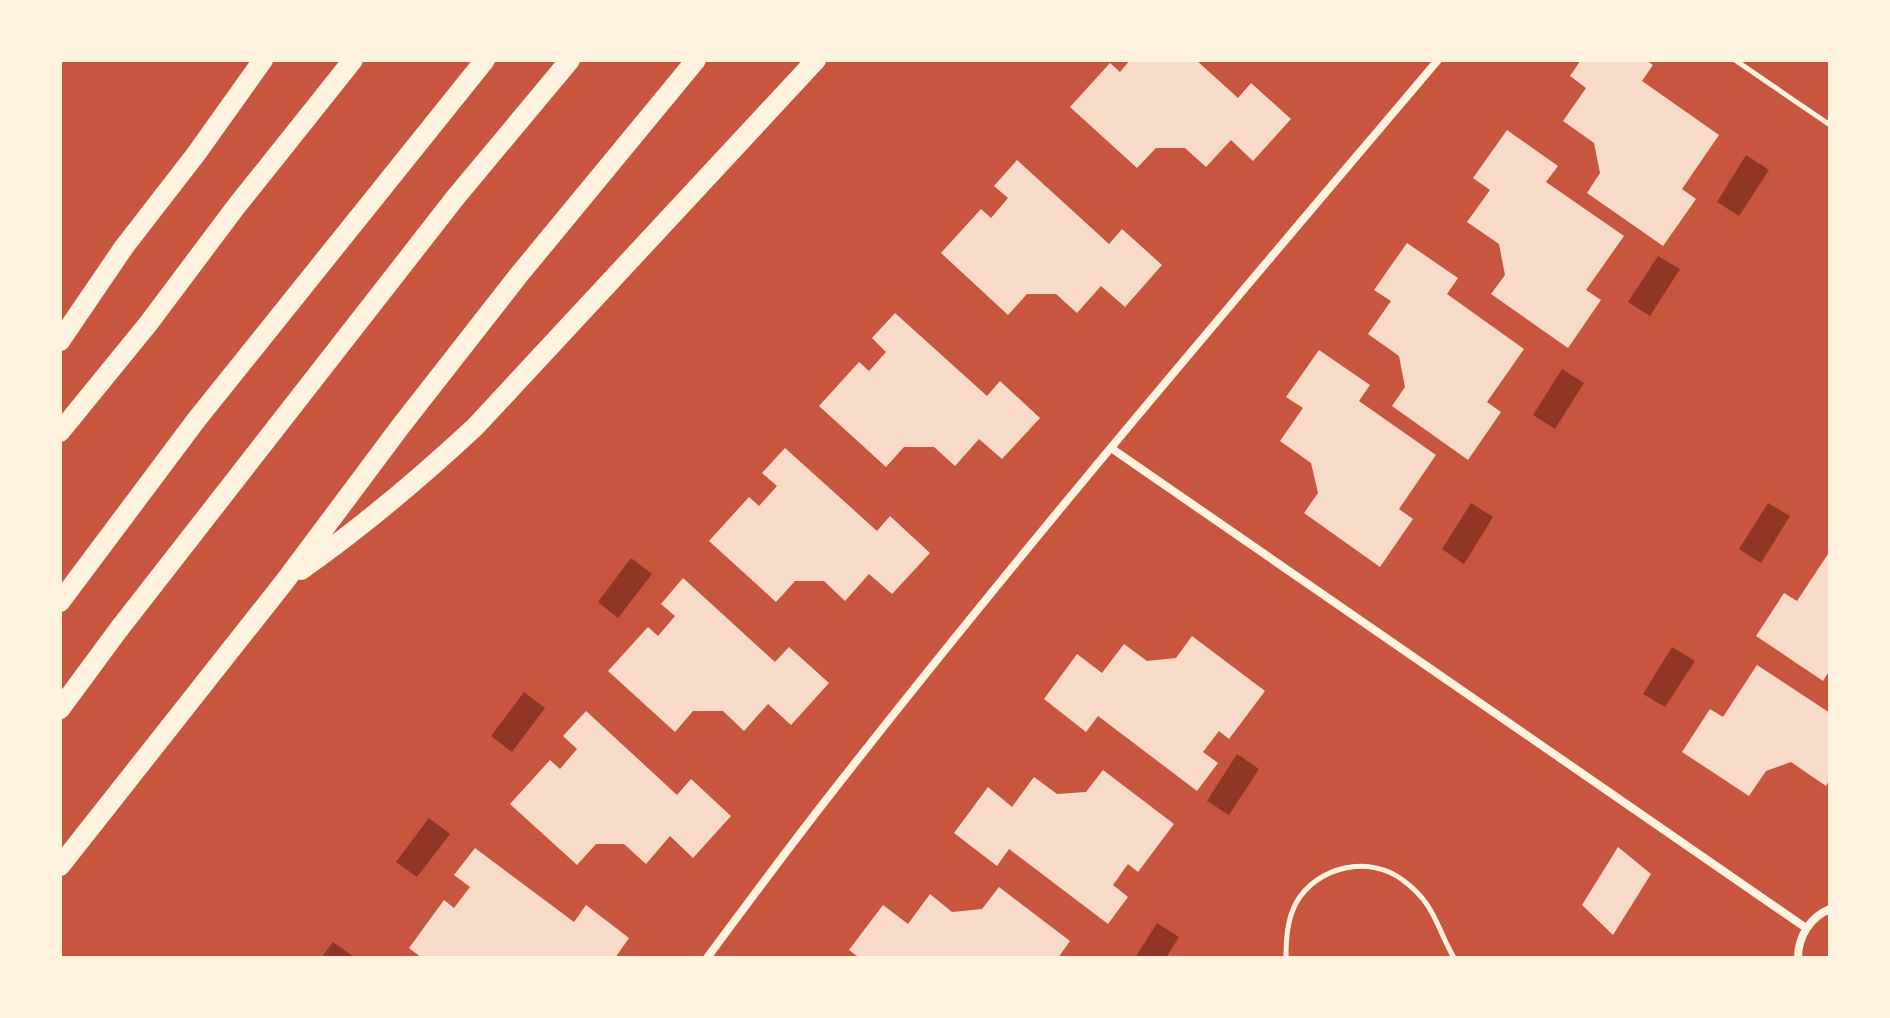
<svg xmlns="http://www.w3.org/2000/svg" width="1890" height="1018" font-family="'Fira Sans',sans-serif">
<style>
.water{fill:#8f3625}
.building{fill:#f7dbc8}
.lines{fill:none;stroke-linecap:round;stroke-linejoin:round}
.path{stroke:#fff3e0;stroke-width:5}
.minor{stroke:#fff3e0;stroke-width:8}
.primary{stroke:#fff3e0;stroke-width:20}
</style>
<rect width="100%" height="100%" fill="#c8553d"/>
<path class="water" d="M 1746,155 L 1769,170 L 1739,216 L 1717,202 Z
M 1658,256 L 1680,269 L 1650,316 L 1628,302 Z
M 1562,369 L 1584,383 L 1555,429 L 1533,415 Z
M 1471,503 L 1493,517 L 1464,564 L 1442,549 Z
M 1768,503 L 1790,516 L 1761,563 L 1739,549 Z
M 631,558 L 652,574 L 618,618 L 598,602 Z
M 1672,647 L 1695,661 L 1665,707 L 1643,694 Z
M 524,692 L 545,708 L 512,752 L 491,736 Z
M 1237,754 L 1259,769 L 1229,815 L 1207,801 Z
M 429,818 L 450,834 L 417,877 L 396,862 Z
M 1157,923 L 1179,937 L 1166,958 L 1135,958 Z
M 333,942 L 354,957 L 354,958 L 321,958 Z"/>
<path class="building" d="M 1130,60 L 1196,60 L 1238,98 L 1251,83 L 1291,119 L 1253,161 L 1231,140 L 1206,167 L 1185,148 L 1156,148 L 1137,168 L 1070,107 L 1110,63 L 1120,72 Z
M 1581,60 L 1646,60 L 1653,65 L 1642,81 L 1719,135 L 1682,189 L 1696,199 L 1663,246 L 1587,193 L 1600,173 L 1594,143 L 1563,121 L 1586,88 L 1570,76 Z
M 1507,130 L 1558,166 L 1546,182 L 1624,236 L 1586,290 L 1601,300 L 1568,348 L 1491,294 L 1505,275 L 1499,244 L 1467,222 L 1490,190 L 1473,178 Z
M 1017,160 L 1109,244 L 1122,229 L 1162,265 L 1125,307 L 1101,286 L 1077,313 L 1056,294 L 1027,294 L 1008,315 L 941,253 L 981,209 L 991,218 L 1008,198 L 994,186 Z
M 1407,243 L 1458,278 L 1447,294 L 1524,349 L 1487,402 L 1501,412 L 1468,460 L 1392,406 L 1405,387 L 1399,356 L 1368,334 L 1391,301 L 1374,290 Z
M 895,313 L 987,396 L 1000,381 L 1040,418 L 1002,459 L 979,439 L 955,466 L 934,447 L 904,447 L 886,467 L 819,406 L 859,362 L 869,371 L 886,352 L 872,338 Z
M 1319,350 L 1370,385 L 1359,401 L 1436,455 L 1399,509 L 1413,519 L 1380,567 L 1304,513 L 1318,493 L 1311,463 L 1280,441 L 1303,408 L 1286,397 Z
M 785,448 L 877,531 L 890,516 L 930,553 L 892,594 L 869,574 L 845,601 L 824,581 L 795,581 L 776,602 L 709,541 L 749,497 L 759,506 L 777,486 L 762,473 Z
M 1830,551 L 1830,670 L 1823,681 L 1756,636 L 1784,593 L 1797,601 Z
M 683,578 L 775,662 L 789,647 L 829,683 L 791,725 L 768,704 L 744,731 L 723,711 L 693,711 L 675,732 L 608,671 L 648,627 L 658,636 L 675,616 L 661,604 Z
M 1192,636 L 1265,691 L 1229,739 L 1219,731 L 1203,752 L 1218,763 L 1197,791 L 1098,716 L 1086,732 L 1044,699 L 1077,654 L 1102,673 L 1124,644 L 1147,661 L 1176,658 Z
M 1757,665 L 1830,713 L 1830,779 L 1826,786 L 1791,762 L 1766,771 L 1749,796 L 1682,752 L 1710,709 L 1723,717 Z
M 586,711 L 677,795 L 691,779 L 731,816 L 693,858 L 670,836 L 646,864 L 624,844 L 596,844 L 577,865 L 510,804 L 550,760 L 560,769 L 577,749 L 563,736 Z
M 1103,770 L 1174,824 L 1138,872 L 1128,864 L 1113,885 L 1128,897 L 1108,924 L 1009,849 L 997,866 L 954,833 L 988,787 L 1012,807 L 1034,777 L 1057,794 L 1086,792 Z
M 1618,847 L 1651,874 L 1613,935 L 1582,905 Z
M 475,848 L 574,922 L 586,905 L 629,938 L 615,958 L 422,958 L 409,948 L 444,900 L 454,908 L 470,887 L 454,875 Z
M 999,887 L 1070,941 L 1058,958 L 860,958 L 849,950 L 883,905 L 908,924 L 930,894 L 952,912 L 982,909 Z"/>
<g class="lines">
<path class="path" d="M 1735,60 L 1830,125
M 1286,958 C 1286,940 1287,920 1296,903 C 1317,866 1370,854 1404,881 C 1436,905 1436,927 1454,958"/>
<path class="minor" d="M 1111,448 L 1806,928
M 707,958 C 744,908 781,858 819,809 C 1018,553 1229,307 1438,60
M 1798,958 C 1798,937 1810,917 1830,909"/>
<path class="primary" d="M 60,341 L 124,247 L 196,154 L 263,60
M 60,432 L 148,324 L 235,208 L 353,60
M 301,570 C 365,525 418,480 475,427 L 816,60
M 60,602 L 197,419 L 485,60
M 60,709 L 119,629 L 455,198 L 570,60
M 60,866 L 285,581 L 400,427 L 518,276 L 696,60"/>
</g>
<rect width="1890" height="1018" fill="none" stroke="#fff3e0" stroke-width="124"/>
</svg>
